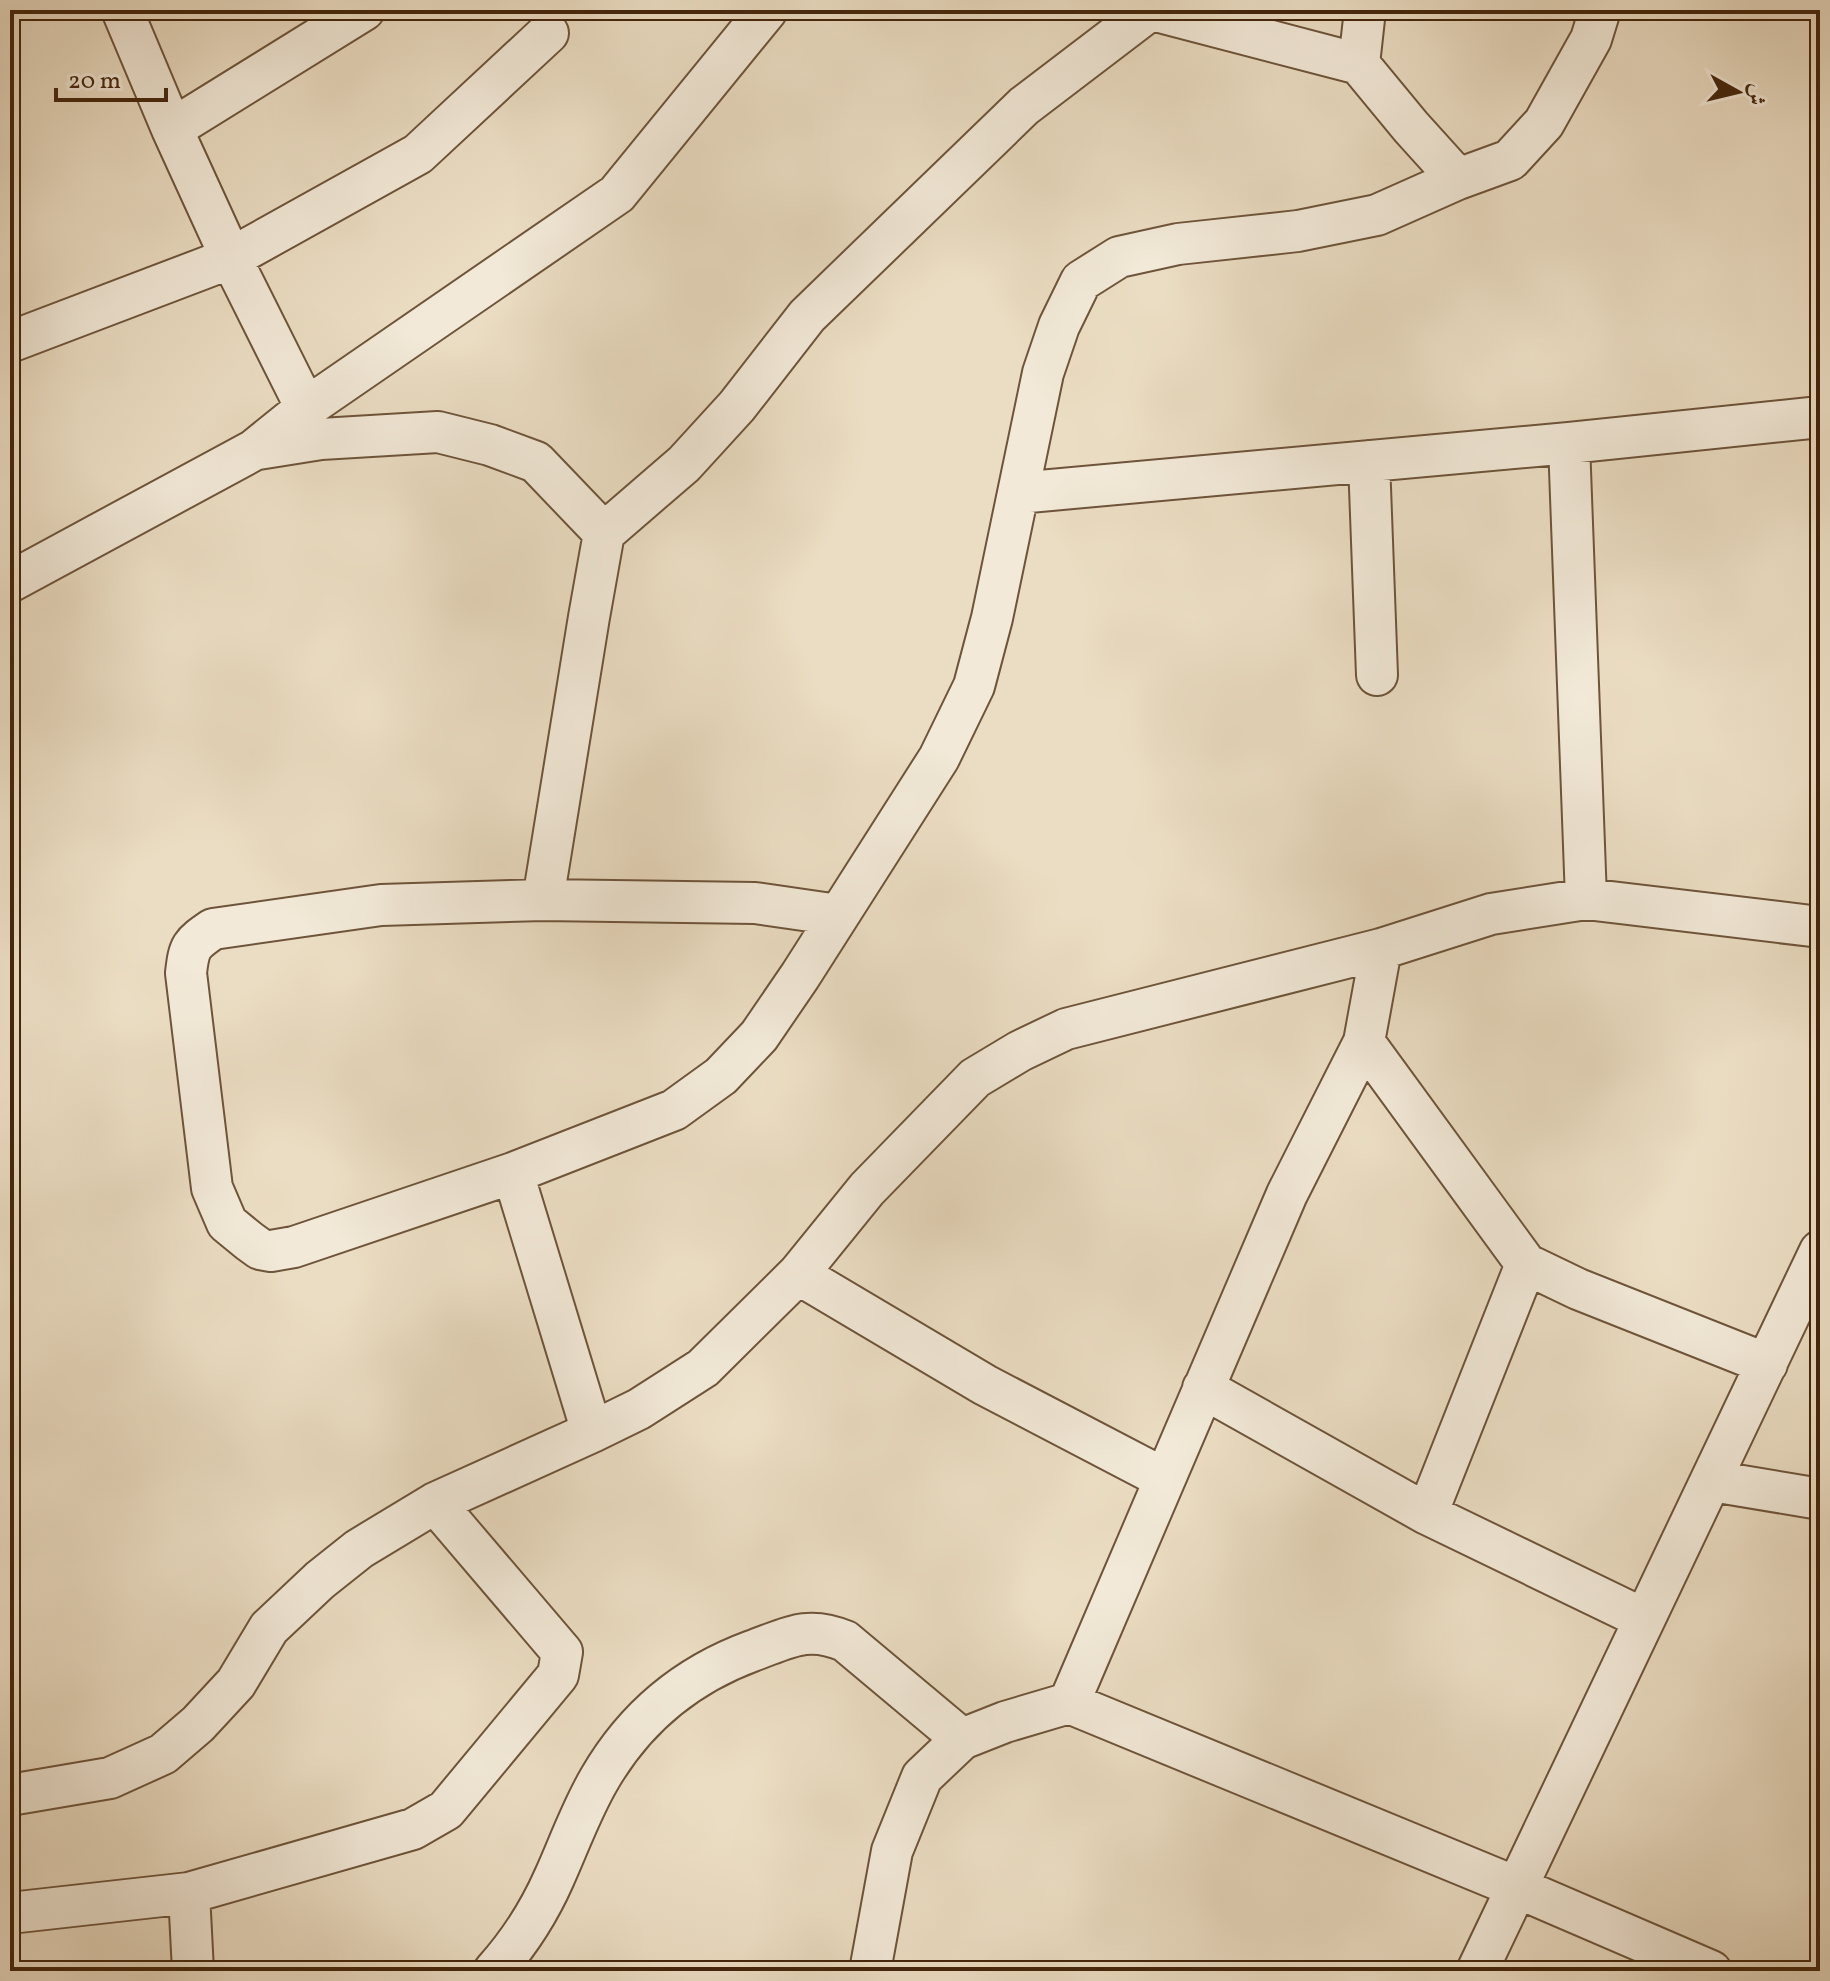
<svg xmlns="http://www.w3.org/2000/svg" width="1830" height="1981" font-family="Vollkorn,Amiri,serif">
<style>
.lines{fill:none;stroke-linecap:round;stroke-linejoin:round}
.street-casing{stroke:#6e543a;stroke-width:44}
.street{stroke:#f2e9d8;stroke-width:40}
</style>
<rect width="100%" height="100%" fill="#ebddc3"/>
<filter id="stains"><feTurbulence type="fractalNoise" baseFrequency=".0025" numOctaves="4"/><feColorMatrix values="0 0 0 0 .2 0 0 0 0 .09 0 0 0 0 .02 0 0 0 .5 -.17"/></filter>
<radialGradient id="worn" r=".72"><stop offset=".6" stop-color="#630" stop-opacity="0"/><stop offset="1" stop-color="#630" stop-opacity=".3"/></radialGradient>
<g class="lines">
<defs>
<path id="street" d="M 122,10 L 172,129 L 231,258 L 306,408
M 1152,10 L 1359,64 L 1411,127 L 1458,179
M 1359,64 L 1365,10
M 172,129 L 364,10
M 10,342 L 231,258 L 418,154 L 548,33
M 1569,443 L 1586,899
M 258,449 L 321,439 L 438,432 L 490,445 L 536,462 L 604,533 L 589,617 L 543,900
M 1369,461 L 1377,675
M 1018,493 L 1569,443 L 1820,417
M 604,533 L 684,464 L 737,406 L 807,316 L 1024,106 L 1150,10
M 10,582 L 254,450 L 306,408 L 617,194 L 767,10
M 838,915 L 755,903 L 543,900 L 381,905 L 213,929 C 191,944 189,946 186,973 L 212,1188 L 227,1223 L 249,1241 L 260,1249 L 271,1251 L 294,1247 L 513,1173 L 674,1110 L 721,1076 L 759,1036 L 800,976 L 939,758 L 974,686 L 992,618 L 1043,373 L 1059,326 L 1081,281 L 1119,257 L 1178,244 L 1298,231 L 1377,215 L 1458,179 L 1510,160 L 1544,123 L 1591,39 L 1600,10
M 1364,1042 L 1526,1264 L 1578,1289 L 1767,1364
M 513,1173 L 592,1432
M 798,1274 L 985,1385 L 1165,1479
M 1203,1388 L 1427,1514 L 1644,1619
M 1712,1481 L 1820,1499
M 1427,1514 L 1526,1264
M 1069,1703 L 1516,1887 L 1711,1971
M 10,1795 L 110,1778 L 163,1754 L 198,1724 L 236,1683 L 269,1628 L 320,1580 L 359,1549 L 435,1503 L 592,1432 L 639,1409 L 703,1368 L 798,1274 L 867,1189 L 975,1078 L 1020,1051 L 1066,1029 L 1381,949 L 1491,914 L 1586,899 L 1820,927
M 189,1893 L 193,1971
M 10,1913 L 189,1893 L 413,1829 L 446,1810 L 558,1675 L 562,1652 L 435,1503
M 494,1971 C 519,1943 539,1912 554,1878 C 569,1845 581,1810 600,1778 C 635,1718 687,1675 752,1651 C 788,1638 807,1625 845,1641 L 962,1739
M 870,1971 L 892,1851 L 922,1777 L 962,1739 L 1005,1722 L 1069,1703 L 1287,1194 L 1364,1042 L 1381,949
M 1477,1971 L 1820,1251"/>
</defs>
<use href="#street" class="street-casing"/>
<use href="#street" class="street"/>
</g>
<rect width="1830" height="1981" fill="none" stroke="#ebddc3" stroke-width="40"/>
<rect x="12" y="12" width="1806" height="1957" fill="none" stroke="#44260c" stroke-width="4"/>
<rect x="20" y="20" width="1790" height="1941" fill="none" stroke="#44260c" stroke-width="2"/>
<g transform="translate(1738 92) rotate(98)" stroke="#f2e9d8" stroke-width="6" paint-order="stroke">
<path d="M0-6L14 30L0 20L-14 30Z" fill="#44260c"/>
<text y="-12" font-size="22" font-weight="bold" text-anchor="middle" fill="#44260c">ش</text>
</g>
<path d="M56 88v12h110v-12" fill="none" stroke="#44260c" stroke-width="4"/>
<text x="68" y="88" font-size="24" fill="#44260c" stroke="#f2e9d8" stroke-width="6" paint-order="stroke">20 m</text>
<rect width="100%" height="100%" filter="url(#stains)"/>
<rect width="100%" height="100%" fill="url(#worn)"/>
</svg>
